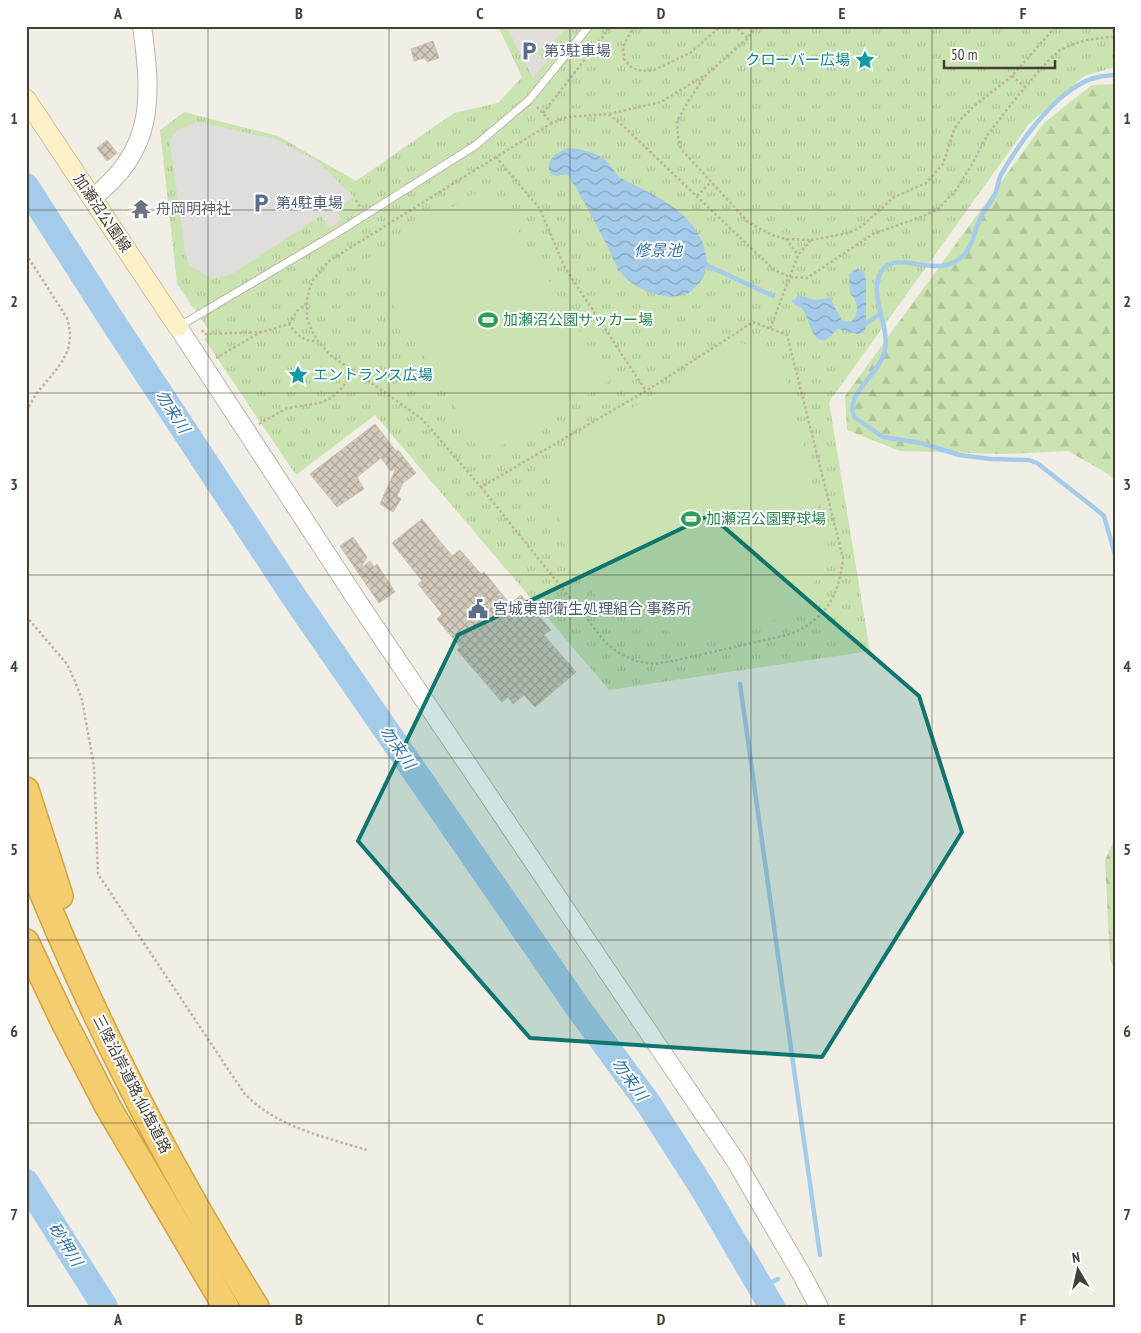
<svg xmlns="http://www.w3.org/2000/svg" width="1141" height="1333" font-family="'PT Sans Narrow','Noto Sans JP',sans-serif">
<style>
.grass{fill:url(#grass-tufts)}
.forest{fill:url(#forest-firs)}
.pitch{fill:#cae3b1}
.parking{fill:#e0deda}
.water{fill:url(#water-waves)}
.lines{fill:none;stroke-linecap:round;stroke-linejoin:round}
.stream{stroke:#a5cbeb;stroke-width:4.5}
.river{stroke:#a5cbeb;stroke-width:26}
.building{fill:url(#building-cross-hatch);stroke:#cdc3b0}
.service-casing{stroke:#bcb6a9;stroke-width:9}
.tertiary-casing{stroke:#bcb6a9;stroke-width:20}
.secondary-casing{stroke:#cec398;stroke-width:21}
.motorway-casing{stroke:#d2a33f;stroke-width:28}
.path{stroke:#bdb39b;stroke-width:2.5;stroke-dasharray:2.5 2.5;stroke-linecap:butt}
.service{stroke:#fff;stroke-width:7}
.tertiary{stroke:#fff;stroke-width:18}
.secondary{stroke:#fbf0c6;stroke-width:19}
.motorway{stroke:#f4cd6e;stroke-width:25}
.marked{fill:#0f766e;fill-opacity:0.2;stroke:#0f766e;stroke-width:4;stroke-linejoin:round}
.grid{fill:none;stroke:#443f35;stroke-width:1;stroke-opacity:0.55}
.labels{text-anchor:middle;stroke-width:4;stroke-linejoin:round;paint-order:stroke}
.service-label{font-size:15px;fill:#4e5e75;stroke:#fff;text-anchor:start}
.culture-label{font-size:15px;fill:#0d838f;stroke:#fff;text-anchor:end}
.worship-label{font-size:15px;fill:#5b616d;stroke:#fff;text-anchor:start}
.street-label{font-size:15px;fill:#443f35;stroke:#fff}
.leisure-label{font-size:15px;fill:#27864d;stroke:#fff;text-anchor:start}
.water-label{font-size:16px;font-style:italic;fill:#3673a8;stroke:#fff}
.neatline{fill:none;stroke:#443f35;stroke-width:2}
.grid-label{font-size:16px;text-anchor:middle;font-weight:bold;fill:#443f35}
</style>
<defs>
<pattern id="grass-tufts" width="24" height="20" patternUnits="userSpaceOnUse" patternTransform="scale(1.25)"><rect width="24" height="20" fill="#cae3b1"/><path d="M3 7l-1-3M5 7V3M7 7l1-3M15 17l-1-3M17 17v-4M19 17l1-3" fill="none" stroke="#afc499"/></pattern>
<pattern id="forest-firs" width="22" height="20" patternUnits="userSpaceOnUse" patternTransform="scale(1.25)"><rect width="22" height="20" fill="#cae3b1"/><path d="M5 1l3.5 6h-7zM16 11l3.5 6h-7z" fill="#afc499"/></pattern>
<pattern id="water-waves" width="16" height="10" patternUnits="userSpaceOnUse" patternTransform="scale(1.25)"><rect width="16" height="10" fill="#a5cbeb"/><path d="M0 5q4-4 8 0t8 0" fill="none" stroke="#88a6bf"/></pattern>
<pattern id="building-cross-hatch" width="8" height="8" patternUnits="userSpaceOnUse" patternTransform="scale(1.25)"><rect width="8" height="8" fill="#d2cabc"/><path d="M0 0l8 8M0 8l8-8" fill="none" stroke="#aca59a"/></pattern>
</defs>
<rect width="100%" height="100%" fill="#f1eee6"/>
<path class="grass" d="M 498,26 L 1115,26 L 1115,67 L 1084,76 L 1029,124 L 829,402 L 870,651 L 609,690 L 375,415 L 296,475 L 205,340 L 208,329 L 177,284 L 160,130 L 184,112 L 278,136 L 356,181 L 454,113 L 498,103 L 522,77 Z"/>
<path class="forest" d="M 1115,84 L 1115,481 L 1108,474 L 1068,451 L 1006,454 L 900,451 L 847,430 L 845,396 L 1044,123 L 1092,85 Z
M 1115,839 L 1115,973 L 1110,959 L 1105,860 Z"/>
<path class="pitch" d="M 490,184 L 610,381 L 485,456 L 366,259 Z
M 739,341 L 783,365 L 831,557 L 807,595 L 784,616 L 728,639 L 696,639 L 639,624 L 605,608 L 567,559 L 554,481 L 561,453 Z"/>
<path class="parking" d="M 506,26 L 568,26 L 547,49 L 544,45 L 540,48 L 538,54 L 541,58 L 548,60 L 533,78 Z
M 198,122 L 275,139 L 316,160 L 354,197 L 335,209 L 342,220 L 329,228 L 321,216 L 230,275 L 212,279 L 189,265 L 186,257 L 170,144 L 171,138 L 178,130 Z"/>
<path class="water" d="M 568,148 C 581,148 600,153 609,164 C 613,168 616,175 621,178 C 648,193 673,201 693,226 C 706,243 715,271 695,287 C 693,289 690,293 686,294 C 666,301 642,292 627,279 C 614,267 612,254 604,240 C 593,218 581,195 567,174 L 556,176 L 550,173 C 545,159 557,153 568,148 Z
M 856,269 C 864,270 865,274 866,280 L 866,328 L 863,333 L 857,334 L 837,329 C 810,364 811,307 796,302 L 796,297 C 803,294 808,299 816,300 C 821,300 827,297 833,297 L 832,302 L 842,320 L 847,322 L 852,321 C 860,312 858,302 850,293 L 849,274 Z"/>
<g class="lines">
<path class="stream" d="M 1115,75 C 1104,76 1092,77 1082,83 C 1050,100 1020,142 1002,173 C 998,179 998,188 995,194 C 991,202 985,209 981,217 C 974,230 974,244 964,255 C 937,283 897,246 881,272 C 868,294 890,326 885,350 C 881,370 855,388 853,405 C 852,409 853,413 854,417 L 883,437 L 921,443 L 959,455 L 991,459 L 1029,460 L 1037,463 L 1092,506 L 1104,516 L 1115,555
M 702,263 L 773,296
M 794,301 L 806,309
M 864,325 L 881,313
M 740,684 L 820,1255
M 762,1287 L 778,1279"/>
<path class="river" d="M 26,186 L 115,325 L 294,597 L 579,1009 L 648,1103 L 703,1189 L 772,1307
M 26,1182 L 105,1307"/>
</g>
<path class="building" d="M 433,41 L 439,58 L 427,62 L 425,58 L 414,61 L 411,49 Z
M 107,140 L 117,153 L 107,161 L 97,148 Z
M 375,424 L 396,451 L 398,450 L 416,473 L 403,483 L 397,496 L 401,499 L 393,512 L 380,504 L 396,468 L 391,471 L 381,458 L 357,477 L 364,489 L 337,507 L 310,474 Z
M 422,519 L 452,556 L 460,550 L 481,574 L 484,572 L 510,604 L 521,595 L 551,630 L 544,635 L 576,672 L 535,707 L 524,695 L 513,704 L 508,697 L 502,702 L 457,650 L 460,647 L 437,619 L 442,614 L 418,584 L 422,581 L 392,543 Z
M 353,537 L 367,557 L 360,569 L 370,561 L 374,567 L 377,564 L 395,592 L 379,603 L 340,546 Z"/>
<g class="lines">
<defs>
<path id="service" d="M 178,327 L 340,231 L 476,145 L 530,99 L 589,26"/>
<path id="tertiary" d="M 92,198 C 155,151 152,97 142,26
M 178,327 L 362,608 L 735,1160 L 802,1275 L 819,1307"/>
<path id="secondary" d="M 26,99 L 178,327"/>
<path id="motorway" d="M 26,790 L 60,896
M 26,852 C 88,1010 166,1163 256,1307
M 26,942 L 63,1020 L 108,1107 L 226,1307"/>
</defs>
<use href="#service" class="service-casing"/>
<use href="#tertiary" class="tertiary-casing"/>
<use href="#secondary" class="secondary-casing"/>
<use href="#motorway" class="motorway-casing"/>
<path class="path" d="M 634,26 L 623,47 L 624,59 L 632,68 L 642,71 L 654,70 L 690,53 L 721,26
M 734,26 L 748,38
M 756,26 L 748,38 L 706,75 L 689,100 L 677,121 L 678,136 L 681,149 L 748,222 L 774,236 L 786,239 L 811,240 L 798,255 L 770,329
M 1012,76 L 1024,86
M 537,107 L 552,123 L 567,117 L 608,114 L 620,123 L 774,270 L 790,277 L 807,278 L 873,234 L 918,218 L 937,210 L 956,190 L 971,166 L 988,134 L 1025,87 L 1050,59 L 1059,51 L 1071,45 L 1086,40 L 1108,37 L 1115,37
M 543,113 L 611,26
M 609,114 L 661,102 L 705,75
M 496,157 L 329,261 L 312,281 L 307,299 L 307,318 L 312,331 L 318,341 L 330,355 L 373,384 L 422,419 L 481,487 L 646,391 L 565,268 L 540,209 L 496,157 L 552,123
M 697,196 L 711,182
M 356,200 L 360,207
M 786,239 L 798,255
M 811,240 L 844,234 L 853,231 L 862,226 L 894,197 L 926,183 L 943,164 L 954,130 L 961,119 L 974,106 L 1012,76 L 1056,26
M 26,254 L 67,318 C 77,350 60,365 41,388 C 35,394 31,404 26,411
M 289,324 L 297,311 L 307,303
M 202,330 L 204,334 L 262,332 L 289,324 C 299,337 302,341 318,341
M 216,358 L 261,332
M 259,424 L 287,408 L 320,403 L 331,398 L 340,390 L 354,371
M 481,487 L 606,643 L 619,653 L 636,661 L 653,664 L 673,661 L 791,634 C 827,618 839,595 843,558 L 787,335 L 753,322 L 646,391
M 26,616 L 67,664 L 75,681 L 82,700 L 94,766 L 98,874 L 244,1093 C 274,1126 327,1138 367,1150"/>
<use href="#service" class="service"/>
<use href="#tertiary" class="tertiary"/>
<use href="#secondary" class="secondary"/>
<use href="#motorway" class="motorway"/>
</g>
<path class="marked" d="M 710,515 L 919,696 L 962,832 L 822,1057 L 530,1038 L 358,841 L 458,635 Z"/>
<path class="grid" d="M 208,26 L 208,1307M 389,26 L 389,1307M 570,26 L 570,1307M 751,26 L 751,1307M 932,26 L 932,1307M 26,210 L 1115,210M 26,393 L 1115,393M 26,575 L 1115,575M 26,758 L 1115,758M 26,940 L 1115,940M 26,1123 L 1115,1123"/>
<defs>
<symbol id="parking-bare" viewBox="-9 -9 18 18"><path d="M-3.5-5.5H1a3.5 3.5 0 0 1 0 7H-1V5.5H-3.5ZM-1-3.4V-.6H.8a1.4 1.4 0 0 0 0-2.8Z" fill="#5c6f8a" stroke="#fff" stroke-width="2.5" paint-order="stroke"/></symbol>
<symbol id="sight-bare" viewBox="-9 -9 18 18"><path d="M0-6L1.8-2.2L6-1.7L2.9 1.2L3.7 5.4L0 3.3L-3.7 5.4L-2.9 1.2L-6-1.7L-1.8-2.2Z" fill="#0f9aa8" stroke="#fff" stroke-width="2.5" paint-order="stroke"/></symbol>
<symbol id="temple-bare" viewBox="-9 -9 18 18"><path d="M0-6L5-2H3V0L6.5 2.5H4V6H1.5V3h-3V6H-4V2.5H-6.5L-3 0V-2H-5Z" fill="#6b7280" stroke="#fff" stroke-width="2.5" paint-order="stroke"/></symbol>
<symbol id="stadium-bare" viewBox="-9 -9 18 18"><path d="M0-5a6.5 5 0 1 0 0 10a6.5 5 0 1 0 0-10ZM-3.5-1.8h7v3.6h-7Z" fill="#2e9e5b" stroke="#fff" stroke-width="2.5" paint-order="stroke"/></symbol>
<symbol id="civic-bare" viewBox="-9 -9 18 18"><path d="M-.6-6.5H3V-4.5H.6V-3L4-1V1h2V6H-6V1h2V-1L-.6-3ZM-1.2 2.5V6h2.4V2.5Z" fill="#5c6f8a" stroke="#fff" stroke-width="2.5" paint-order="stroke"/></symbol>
</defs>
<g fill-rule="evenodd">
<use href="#parking-bare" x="515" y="37" width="28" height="28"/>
<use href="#sight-bare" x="851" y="46" width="28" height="28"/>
<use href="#parking-bare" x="247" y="189" width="28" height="28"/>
<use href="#temple-bare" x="127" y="195" width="28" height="28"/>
<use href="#stadium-bare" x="474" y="306" width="28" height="28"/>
<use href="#sight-bare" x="284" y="361" width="28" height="28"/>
<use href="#stadium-bare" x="677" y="505" width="28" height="28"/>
<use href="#civic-bare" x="464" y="595" width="28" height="28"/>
</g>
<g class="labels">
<g class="service-label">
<text x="544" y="56">第3駐車場</text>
<text x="276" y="208">第4駐車場</text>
<text x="493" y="614">宮城東部衛生処理組合 事務所</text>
</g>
<g class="culture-label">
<text x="850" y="65">クローバー広場</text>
<text x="313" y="380" text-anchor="start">エントランス広場</text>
</g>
<g class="worship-label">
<text x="156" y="214">舟岡明神社</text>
</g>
<g class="street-label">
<text transform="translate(102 213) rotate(56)" y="5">加瀬沼公園線</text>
<text transform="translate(132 1084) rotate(63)" y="5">三陸沿岸道路;仙塩道路</text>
</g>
<g class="leisure-label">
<text x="503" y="325">加瀬沼公園サッカー場</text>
<text x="706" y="524">加瀬沼公園野球場</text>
</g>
<g class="water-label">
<text x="658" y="256">修景池</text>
<text transform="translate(173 411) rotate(57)" y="6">勿来川</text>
<text transform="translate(398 747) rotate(55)" y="6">勿来川</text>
<text transform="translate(630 1079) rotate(54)" y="6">勿来川</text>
<text transform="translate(66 1244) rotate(58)" y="6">砂押川</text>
</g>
</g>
<rect width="1141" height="1333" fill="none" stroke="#ffffff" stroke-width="55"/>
<g transform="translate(1078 1270) rotate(351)" stroke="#ffffff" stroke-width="4" paint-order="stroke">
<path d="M0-4L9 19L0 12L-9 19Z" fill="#443f35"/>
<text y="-8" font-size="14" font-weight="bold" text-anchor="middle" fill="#443f35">N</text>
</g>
<path d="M944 60v8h111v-8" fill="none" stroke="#443f35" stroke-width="2.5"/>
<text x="951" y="60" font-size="15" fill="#443f35" stroke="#ffffff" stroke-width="4" paint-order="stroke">50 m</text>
<rect x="28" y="28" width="1086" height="1278" class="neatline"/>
<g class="grid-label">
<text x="118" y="19">A</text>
<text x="299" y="19">B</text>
<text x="480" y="19">C</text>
<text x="661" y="19">D</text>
<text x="842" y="19">E</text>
<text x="1023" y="19">F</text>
<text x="14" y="124">1</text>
<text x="1127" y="124">1</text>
<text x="14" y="307">2</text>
<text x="1127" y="307">2</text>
<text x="14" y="490">3</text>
<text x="1127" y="490">3</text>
<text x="14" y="672">4</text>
<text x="1127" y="672">4</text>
<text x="14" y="855">5</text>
<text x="1127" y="855">5</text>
<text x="14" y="1037">6</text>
<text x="1127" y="1037">6</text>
<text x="14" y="1220">7</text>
<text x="1127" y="1220">7</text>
<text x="118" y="1325">A</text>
<text x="299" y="1325">B</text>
<text x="480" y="1325">C</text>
<text x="661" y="1325">D</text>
<text x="842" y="1325">E</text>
<text x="1023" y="1325">F</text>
</g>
</svg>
